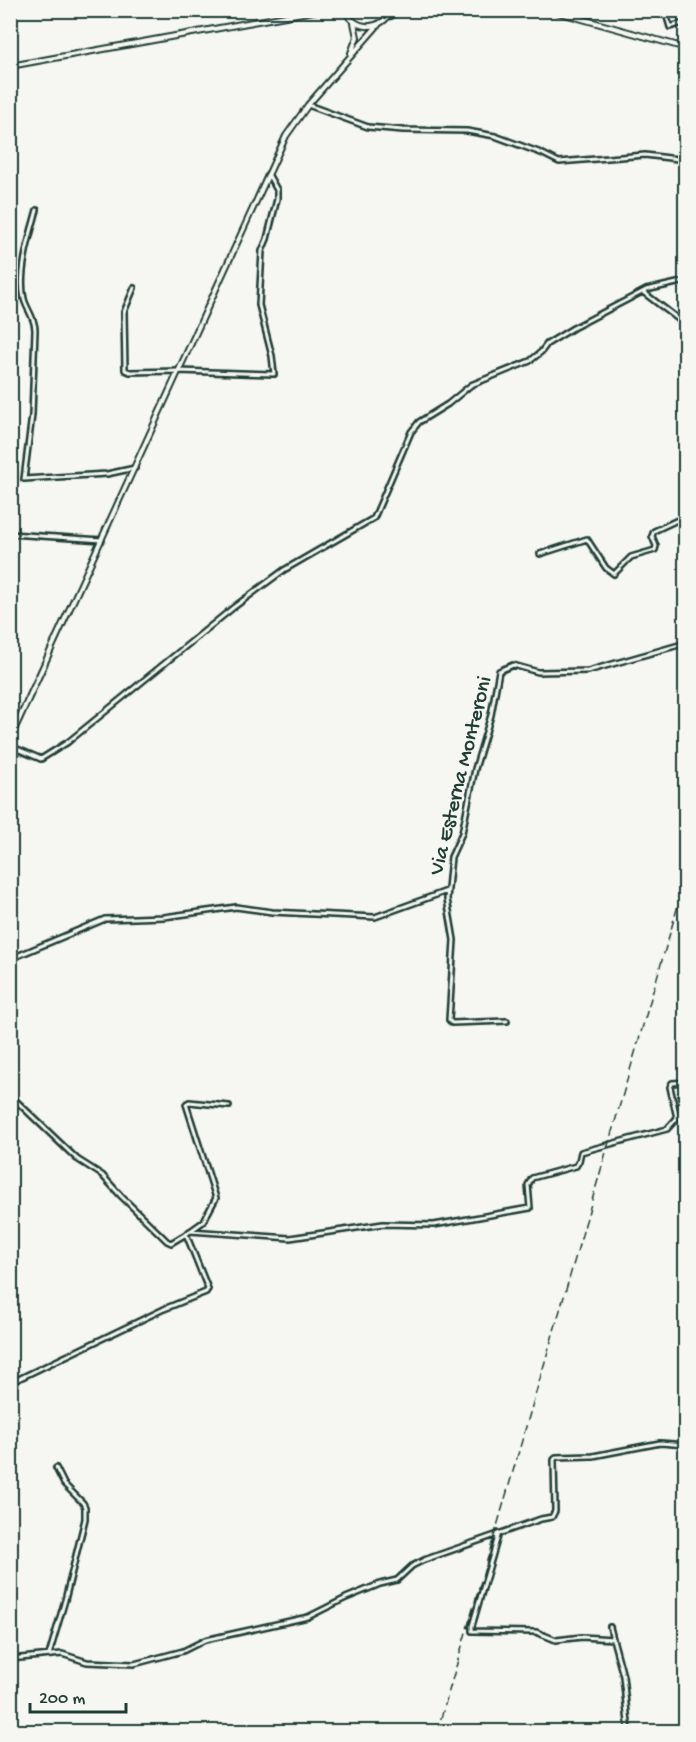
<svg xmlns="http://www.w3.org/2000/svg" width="696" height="1742" font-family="'Gochi Hand',sans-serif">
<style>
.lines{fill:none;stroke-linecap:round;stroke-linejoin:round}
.street-casing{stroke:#1f3d34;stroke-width:8}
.secondary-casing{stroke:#1f3d34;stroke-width:8}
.street{stroke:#f6f6f2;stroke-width:3}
.secondary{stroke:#f6f6f2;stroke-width:4}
.rail{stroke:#1f3d34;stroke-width:1.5;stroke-dasharray:9 4.5;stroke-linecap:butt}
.labels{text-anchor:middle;stroke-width:5;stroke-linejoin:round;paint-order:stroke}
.street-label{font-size:22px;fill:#1f3d34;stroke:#f6f6f2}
</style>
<rect width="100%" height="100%" fill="#f6f6f2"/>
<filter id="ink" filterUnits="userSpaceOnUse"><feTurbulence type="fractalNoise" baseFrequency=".0167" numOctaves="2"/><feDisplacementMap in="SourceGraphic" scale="12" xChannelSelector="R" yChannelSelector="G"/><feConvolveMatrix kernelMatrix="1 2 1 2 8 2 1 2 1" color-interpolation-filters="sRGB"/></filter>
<g filter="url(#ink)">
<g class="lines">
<defs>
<path id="street" d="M 665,10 L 670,27 L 686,22
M 308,105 L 368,127 L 403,130 L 467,131 L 495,136 L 541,153 L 559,162 L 645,155 L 686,160
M 10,205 L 10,208
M 37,210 C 30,235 18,272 24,299 C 27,310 35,318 35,330 L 32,415 L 24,479 L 107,474 L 135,468
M 134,288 L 124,312 L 125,370 L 130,372 L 179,371 L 274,374 L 272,356 L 259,305 L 262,251 L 267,239 L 277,199 L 277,190 L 268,174
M 643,292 L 686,325
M 10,534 L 102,540
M 540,554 L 587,539 L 606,568 L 614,574 L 631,557 L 655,550 L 656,546 L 652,536 L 654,531 L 686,516
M 10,746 L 41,759 L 68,742 L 234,607 L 284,570 L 374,518 L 411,432 L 419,422 L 448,404 L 471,385 L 530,361 L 541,352 L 547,344 L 573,328 L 646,290 L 686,281
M 10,959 L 105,919 L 164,917 L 236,907 L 272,912 L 375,917 L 447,891
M 507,1021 L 452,1023 L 449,1020 L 454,940 L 447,899 L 451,857 L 462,833 L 475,769 L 491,715 L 499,671 L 513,665 L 538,672 L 588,671 L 686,643
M 10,1095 L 77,1159 L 102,1175 L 121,1196 L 167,1241 L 171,1243 L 186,1234 L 208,1289 L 206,1292 L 164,1309 L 10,1383
M 190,1231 L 290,1238 L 383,1224 L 434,1225 L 530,1208 L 528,1185 L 532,1178 L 576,1166 L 579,1161 L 581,1152 L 667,1129 L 677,1118 L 670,1087 L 672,1083 L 686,1082
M 186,1234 L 203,1222 L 216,1198 L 186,1104 L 189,1102 L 229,1106
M 499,1533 L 472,1626 L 472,1631 L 536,1632 L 556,1640 L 582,1637 L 613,1639 L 623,1676 L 629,1732
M 610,1627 L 613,1639
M 49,1655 L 65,1600 L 85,1519 L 85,1507 L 83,1503 L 64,1484 L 56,1468
M 10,1659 L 62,1654 L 87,1662 L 134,1664 L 183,1651 L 205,1640 L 308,1617 L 346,1598 L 380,1584 L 397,1580 L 412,1566 L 424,1560 L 541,1519 L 552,1517 L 555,1511 L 554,1460 L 556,1457 L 593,1456 L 660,1443 L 686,1445"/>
<path id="secondary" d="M 345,10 C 355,32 382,31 392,10
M 550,10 L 686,48
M 391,16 L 399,10
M 351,53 L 357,37 L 354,23
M 10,66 L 319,10
M 10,739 L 286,136 L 308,105 L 378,25"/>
</defs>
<use href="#street" class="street-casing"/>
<use href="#secondary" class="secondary-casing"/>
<use href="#street" class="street"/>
<use href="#secondary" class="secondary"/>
<path class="rail" d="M 437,1732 L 686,878"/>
</g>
</g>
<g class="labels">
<g class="street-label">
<text transform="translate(458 775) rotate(-76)" y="8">Via Esterna Monteroni</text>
</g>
</g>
<rect width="696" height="1742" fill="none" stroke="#f6f6f2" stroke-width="36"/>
<rect x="18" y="18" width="660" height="1706" fill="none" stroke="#1f3d34" stroke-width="2" filter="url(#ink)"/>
<path d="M30 1703v9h96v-9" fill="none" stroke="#1f3d34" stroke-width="3"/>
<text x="39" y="1703" font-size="18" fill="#1f3d34" stroke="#f6f6f2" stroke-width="4.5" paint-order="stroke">200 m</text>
</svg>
